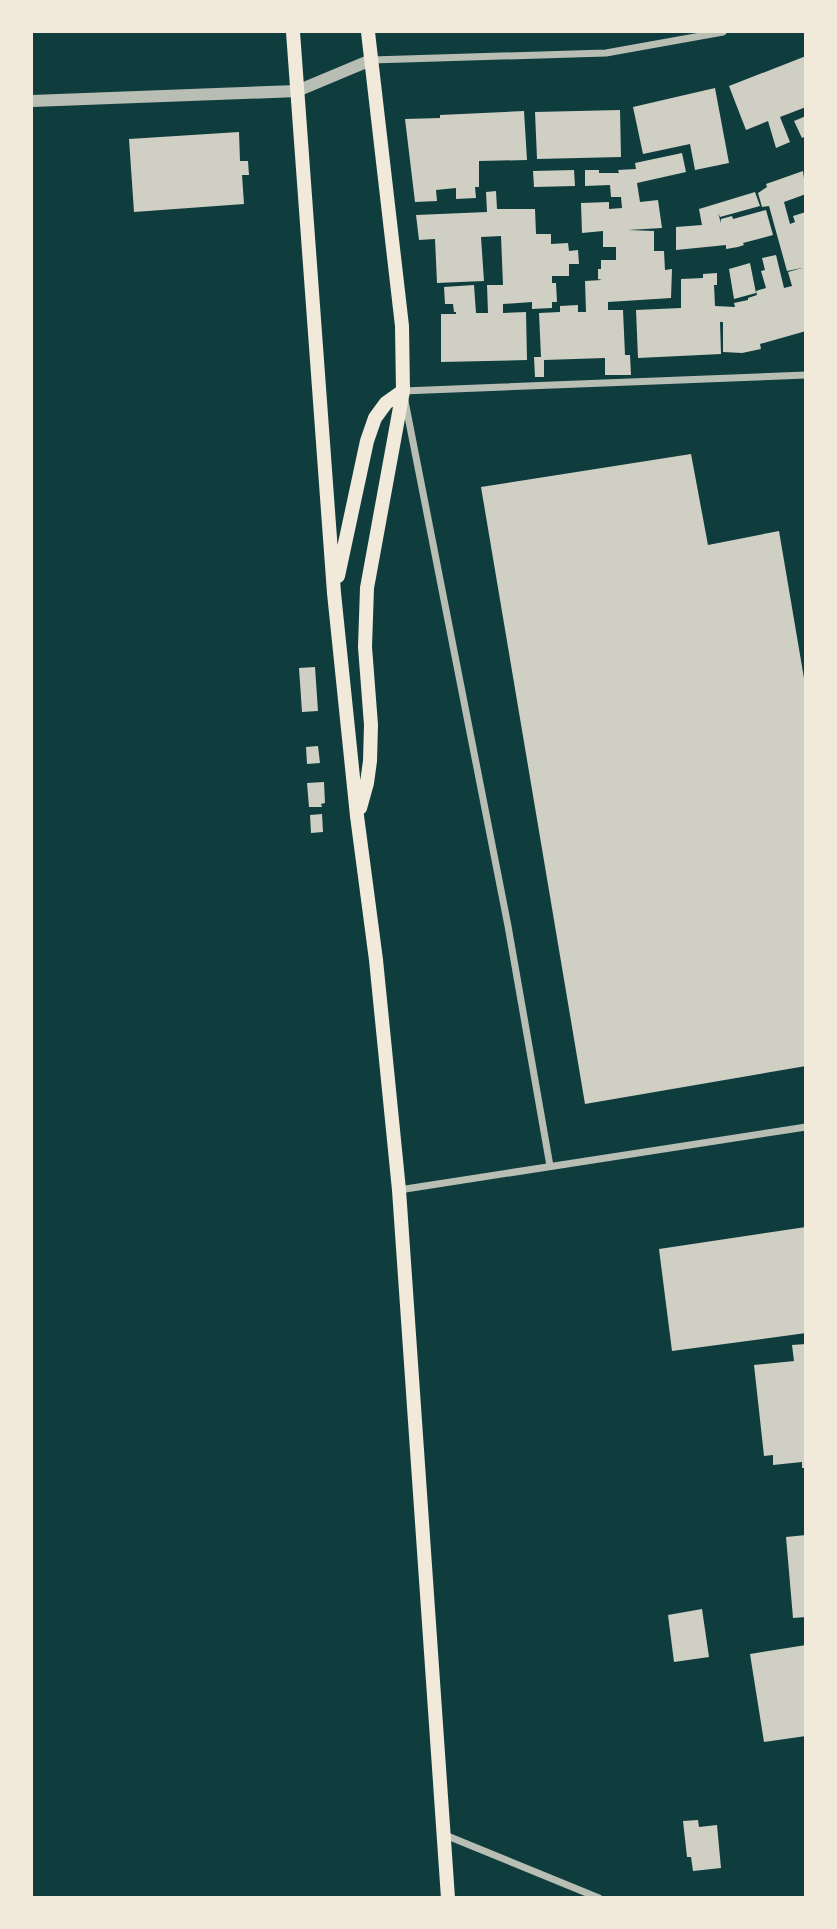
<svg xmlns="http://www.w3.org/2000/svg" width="837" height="1929" font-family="'Work Sans',sans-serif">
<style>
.building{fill:#cfcfc3}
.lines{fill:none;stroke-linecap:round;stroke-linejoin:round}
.minor{stroke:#b8beb3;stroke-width:7}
.tertiary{stroke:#b8beb3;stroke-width:12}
.secondary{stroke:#f1e9da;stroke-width:14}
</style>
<rect width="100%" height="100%" fill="#0f3d3e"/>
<path class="building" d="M 806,56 L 806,107 L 780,117 L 790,142 L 776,148 L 768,121 L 746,130 L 729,86 Z
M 715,88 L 729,163 L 695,170 L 690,144 L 643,154 L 633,107 Z
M 620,110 L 621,157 L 537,159 L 535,112 Z
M 524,111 L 527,160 L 479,161 L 479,187 L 475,187 L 476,198 L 456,199 L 456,188 L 436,190 L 437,201 L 415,202 L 405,119 L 440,118 L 440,115 Z
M 806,116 L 806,136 L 802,138 L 794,121 Z
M 239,132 L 240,161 L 248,161 L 249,175 L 242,175 L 244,204 L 134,212 L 129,139 Z
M 682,153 L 686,172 L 637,183 L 640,202 L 658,200 L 662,228 L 628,230 L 654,231 L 654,251 L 664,251 L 665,270 L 672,269 L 671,298 L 608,302 L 608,310 L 623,310 L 625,355 L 630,355 L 631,375 L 605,375 L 605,358 L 544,360 L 544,377 L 535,377 L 534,357 L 541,357 L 539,313 L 560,312 L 560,306 L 578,305 L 578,312 L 586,312 L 585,281 L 602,280 L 598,279 L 598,269 L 601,269 L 601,260 L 616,260 L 616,247 L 603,247 L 603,231 L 582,233 L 581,203 L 609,202 L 609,209 L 622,208 L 621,197 L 611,197 L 610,185 L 585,186 L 585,170 L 599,170 L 599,173 L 619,173 L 618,170 L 636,169 L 635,163 Z
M 574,170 L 575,186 L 534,187 L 533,171 Z
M 803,171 L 806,194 L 784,202 L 790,224 L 795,222 L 793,216 L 806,212 L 806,331 L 760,344 L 761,349 L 742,353 L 723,352 L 723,322 L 720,322 L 721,354 L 638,358 L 636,310 L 681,308 L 681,279 L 703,278 L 703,274 L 717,273 L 717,285 L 714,285 L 715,306 L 735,307 L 734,303 L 748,300 L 748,298 L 757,295 L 756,291 L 766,288 L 761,271 L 765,270 L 762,258 L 776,255 L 784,288 L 792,286 L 788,272 L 802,268 L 787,271 L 769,206 L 762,207 L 758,193 L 767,187 L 766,184 Z
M 496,191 L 497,209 L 535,209 L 536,234 L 551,234 L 551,244 L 568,243 L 569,251 L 578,250 L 579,264 L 569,264 L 569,276 L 552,276 L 552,283 L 556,283 L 557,302 L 552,302 L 552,308 L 532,309 L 532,302 L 503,304 L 503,313 L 526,312 L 527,360 L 441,362 L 441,314 L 456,314 L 456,312 L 454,312 L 453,304 L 445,304 L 444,287 L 474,285 L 476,313 L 488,313 L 487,285 L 503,285 L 501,236 L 481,237 L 484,281 L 437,283 L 435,239 L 419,240 L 416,215 L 487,212 L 486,192 Z
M 755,192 L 760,206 L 720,217 L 718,213 L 721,223 L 721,219 L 732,216 L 733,219 L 766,210 L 773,235 L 743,243 L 744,245 L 738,247 L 726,249 L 726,245 L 676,250 L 676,227 L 702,225 L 699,209 Z
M 750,263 L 756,293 L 734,299 L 729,269 Z
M 691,454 L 708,545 L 779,531 L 806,690 L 806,1066 L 585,1104 L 481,487 Z
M 315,667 L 318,711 L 302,712 L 299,668 Z
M 318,746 L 320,763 L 307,764 L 306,747 Z
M 324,782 L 325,803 L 321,804 L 322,807 L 309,807 L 307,783 Z
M 322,814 L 323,832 L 311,833 L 310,815 Z
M 806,1227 L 806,1333 L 672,1351 L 659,1249 Z
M 806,1344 L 806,1468 L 802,1468 L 802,1462 L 773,1465 L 773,1455 L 764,1456 L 754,1365 L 794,1361 L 792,1345 Z
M 806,1535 L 806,1617 L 793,1618 L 786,1537 Z
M 702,1609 L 709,1657 L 674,1662 L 668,1615 Z
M 806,1645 L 806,1736 L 764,1742 L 750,1654 Z
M 698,1820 L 699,1827 L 717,1825 L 721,1868 L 693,1871 L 691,1857 L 687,1857 L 683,1821 Z"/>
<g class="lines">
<path class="minor" d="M 372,60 L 606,53 L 723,32
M 550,1166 L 508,926 L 403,391 L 806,375
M 399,1190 L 806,1127
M 445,1835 L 599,1898"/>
<path class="tertiary" d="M 32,101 L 297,91 L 371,60"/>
<path class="secondary" d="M 293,32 L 334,593 L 357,816 L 376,960 L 399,1190 L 448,1898
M 338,576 L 367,441 L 375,418 L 386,403 L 403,391
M 360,808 L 367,783 L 370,761 L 371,725 L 365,647 L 367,588 L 403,391 L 402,326 L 368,32"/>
</g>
<rect width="837" height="1929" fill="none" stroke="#f1e9da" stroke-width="66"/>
</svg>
